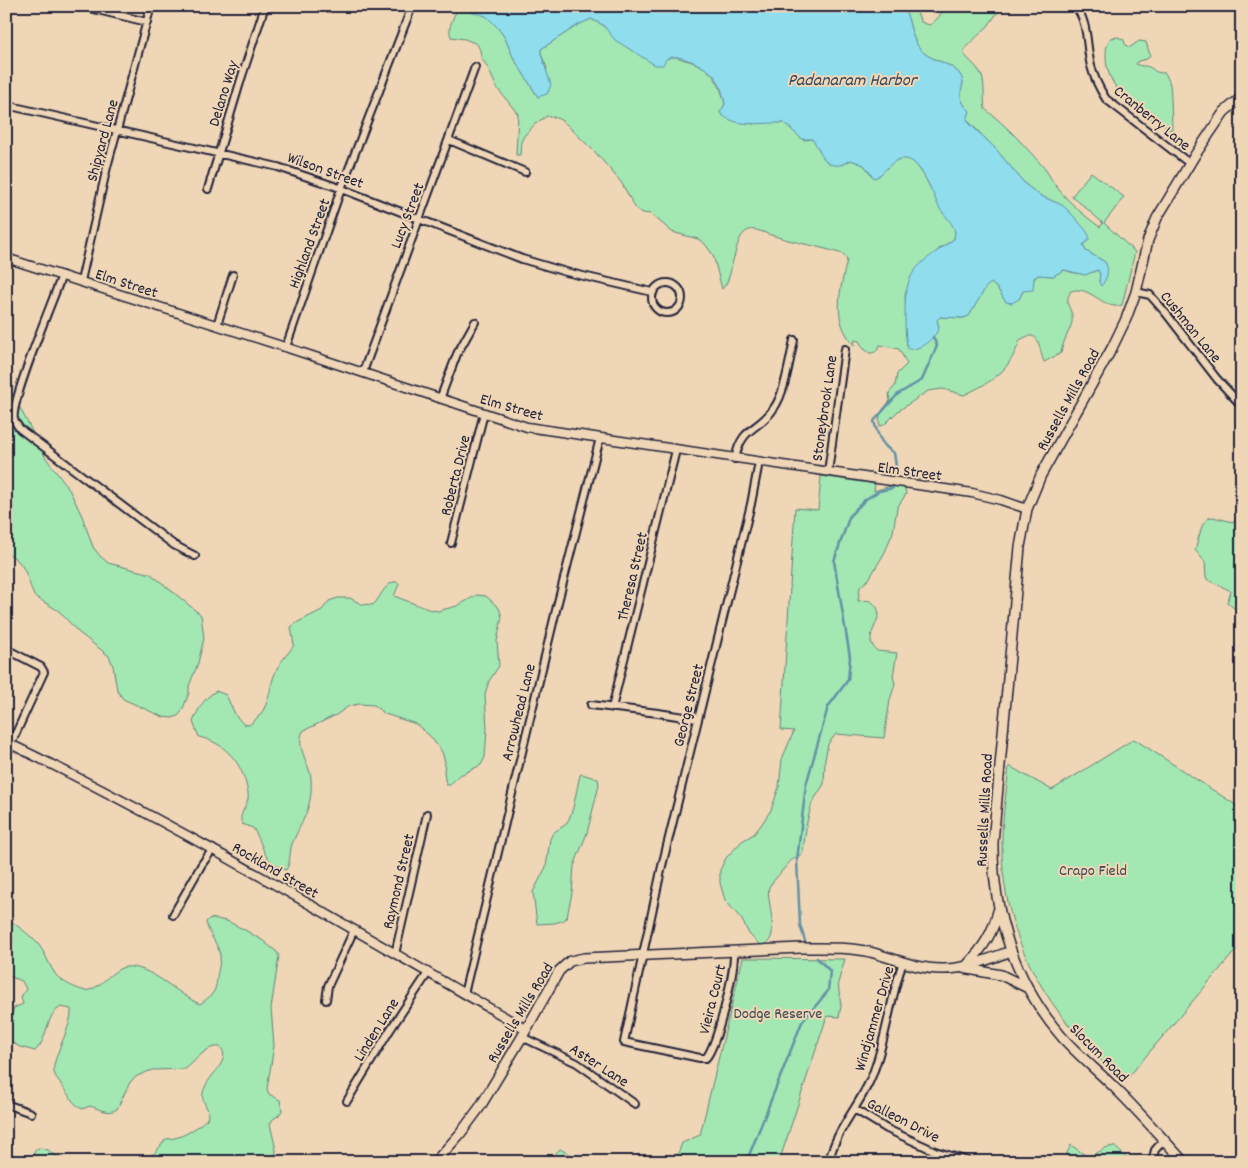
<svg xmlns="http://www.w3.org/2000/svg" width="1248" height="1168" font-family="Dekko,sans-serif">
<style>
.green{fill:#a3e7b3;stroke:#628477}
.water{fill:#8fdded;stroke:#6392a6}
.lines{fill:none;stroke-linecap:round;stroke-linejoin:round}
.stream{stroke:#6392a6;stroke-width:2.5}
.minor-casing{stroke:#22223b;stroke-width:10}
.tertiary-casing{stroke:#22223b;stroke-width:11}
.secondary-casing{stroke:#22223b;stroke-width:12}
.minor{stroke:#eed6b6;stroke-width:6}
.tertiary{stroke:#eed6b6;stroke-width:8}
.secondary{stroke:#eed6b6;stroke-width:9}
.labels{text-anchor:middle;stroke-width:4;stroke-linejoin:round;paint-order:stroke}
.street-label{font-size:16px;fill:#22223b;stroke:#eed6b6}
.park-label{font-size:16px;fill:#3c4953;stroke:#eed6b6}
.water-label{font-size:18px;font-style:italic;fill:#38475f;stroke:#eed6b6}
</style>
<rect width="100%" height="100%" fill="#eed6b6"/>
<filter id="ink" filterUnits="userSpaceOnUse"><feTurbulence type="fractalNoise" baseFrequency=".02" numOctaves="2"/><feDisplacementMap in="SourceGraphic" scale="10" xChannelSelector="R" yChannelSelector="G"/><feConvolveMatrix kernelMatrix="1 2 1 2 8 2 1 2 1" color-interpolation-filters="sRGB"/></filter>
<g filter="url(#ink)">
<path class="green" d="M 460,6 L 486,16 L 498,28 L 505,38 L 513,57 L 538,97 L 547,68 L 541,54 L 541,49 L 578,25 L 591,19 L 603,25 L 609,32 L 667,59 C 673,55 679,58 685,60 C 711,66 719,80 725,104 L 720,113 L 753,124 L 764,122 L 784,123 L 804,140 L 812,139 L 841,165 L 851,160 L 864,165 L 872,176 L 879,176 C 886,168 893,158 904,158 C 921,159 933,196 940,208 C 945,216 953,222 955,231 C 955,232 954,238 954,239 L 939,249 L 908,287 L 905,294 L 907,346 L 939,328 L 937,320 L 940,317 L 963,318 L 969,316 L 986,286 L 991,283 L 997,288 L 1006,302 L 1019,299 L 1023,291 L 1038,275 L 1053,276 L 1064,270 C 1077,274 1085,276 1098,270 L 1100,274 L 1099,282 L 1105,262 L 1086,251 L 1062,205 L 1041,196 L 1026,185 L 994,147 L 970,123 L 967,119 L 970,111 C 960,102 959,96 963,83 C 961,63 932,63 921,50 C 910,38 911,20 903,6 L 914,6 L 921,22 L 929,25 C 938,20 941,14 945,6 L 1002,6 L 988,26 L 966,47 L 963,53 C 968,60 975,64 980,72 C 986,82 983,97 985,109 C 1007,126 1026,147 1045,169 C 1048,173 1050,177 1053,182 C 1064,198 1084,216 1100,227 L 1103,223 L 1072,196 L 1091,172 L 1124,197 L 1104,223 L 1135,252 L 1122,305 C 1105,312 1090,284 1071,291 C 1062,305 1074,308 1072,322 C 1070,331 1063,340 1061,353 L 1044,362 C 1038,348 1041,327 1020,340 C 1009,372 993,381 964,395 L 943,389 L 928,391 L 898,411 L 884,425 L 880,426 C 877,415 883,409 890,401 L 889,393 L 895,386 L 897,374 L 907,364 L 899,349 L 880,345 C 878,350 876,353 870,353 L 864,349 L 859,341 L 855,340 L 854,345 C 831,319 840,291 847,260 L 843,254 C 819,246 795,243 771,235 C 764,233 756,228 749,230 C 739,233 737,248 734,257 C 731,266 730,282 722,289 L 713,255 L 705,244 L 698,239 L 672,232 L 651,214 L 643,213 L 636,209 L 621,182 L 595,152 L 564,122 L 557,118 L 547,116 L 536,123 L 524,136 L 521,142 L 520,155 L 516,155 L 518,114 L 497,88 L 488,68 L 481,57 L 480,50 L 477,44 L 465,39 L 451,37 C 447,28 454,14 460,6 Z
M 1118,37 L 1124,40 L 1125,44 L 1129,48 L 1139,41 L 1146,42 L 1150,55 L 1147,59 L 1138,61 L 1136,64 C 1141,67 1144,65 1149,67 C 1157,71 1154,73 1165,73 C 1167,77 1169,80 1170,85 C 1171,89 1172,127 1172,130 L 1169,130 L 1159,119 L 1146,118 C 1142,111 1135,108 1129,102 C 1116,90 1106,75 1106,57 C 1106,49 1106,45 1111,38 Z
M 6,386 L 10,389 L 46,458 L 70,491 L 82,516 L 93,547 L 100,556 L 108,563 L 151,574 L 201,615 L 204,638 L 198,663 L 189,686 L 189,693 L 182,711 L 178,716 L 172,718 L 163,717 L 123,699 L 117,690 L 113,666 L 109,656 L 78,632 L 59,611 L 34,596 C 27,579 26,561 6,553 Z
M 821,476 L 875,484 L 874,491 L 897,484 L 905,488 L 906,494 L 897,508 L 893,532 L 885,552 L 869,579 L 860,587 L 858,601 C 866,600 871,599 876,606 C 884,617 870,628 871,641 C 872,645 874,648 877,651 L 897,653 L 893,676 L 895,684 L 890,700 L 884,738 L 836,734 L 828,744 L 825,759 L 824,784 L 812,803 L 807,822 L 803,851 C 801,856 796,857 792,860 C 789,862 770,885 769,887 C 765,899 784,945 760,945 L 749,934 L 742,920 L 725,900 L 720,883 L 720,870 L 726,858 L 742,841 L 754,834 L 761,825 L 771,810 L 779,787 L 782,759 L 794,731 L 781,730 L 795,508 L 818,510 Z
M 1213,517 L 1233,522 L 1242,517 L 1242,611 L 1235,609 L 1227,602 L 1231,592 L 1229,590 L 1208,580 L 1206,577 L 1205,562 L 1195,550 L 1202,526 L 1208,518 Z
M 393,582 L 398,582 L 399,584 L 394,596 L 428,609 L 438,611 L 457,606 L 477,595 L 486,596 L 499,608 L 502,617 L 497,641 L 499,666 L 489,681 L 485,694 L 487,729 L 485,757 L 481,765 L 458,776 L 450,785 L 446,785 L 444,772 L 445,762 L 442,752 L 431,737 L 416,724 L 385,714 L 374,705 L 359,704 L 349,706 L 336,715 L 303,731 C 295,748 310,763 311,779 C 313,808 302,820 292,844 C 289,853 291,863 286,870 C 260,860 266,848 253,828 L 242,824 C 238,815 246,808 248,799 C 249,795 247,788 246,784 C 240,760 223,742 199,737 L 193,722 C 198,709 204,698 216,691 L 226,695 L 236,716 L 243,724 L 249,725 C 274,707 266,689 278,667 C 282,659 289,653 294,645 L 291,627 L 298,622 L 322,610 L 329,601 L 338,598 L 350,598 L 361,604 L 373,605 C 381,597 382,588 393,582 Z
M 1134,739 L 1242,809 L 1242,943 L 1124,1082 C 1055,1021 1005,949 1002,853 C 1001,824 1006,795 1009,766 L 1052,790 Z
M 582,774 L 598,779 L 599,785 L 587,833 L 574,866 L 572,893 L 567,917 L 564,920 L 555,923 L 537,924 L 533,892 L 546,867 L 550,839 L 553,833 L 565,825 L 569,819 L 573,808 L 580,775 Z
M 6,918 C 18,926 29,934 39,945 C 46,954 49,966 56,975 C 61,981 71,986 79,989 C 96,997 109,970 125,967 C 150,964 178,995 200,1004 C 221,990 214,986 219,967 C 219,963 221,959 220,955 C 218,943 208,934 206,922 L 210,918 L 227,921 L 245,930 L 262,940 L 277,952 L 279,956 L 271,1008 L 274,1046 L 267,1089 L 269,1094 L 280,1100 L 282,1111 L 278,1116 L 273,1119 L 270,1124 L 276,1150 L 275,1162 L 121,1162 L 126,1159 L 154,1154 L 166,1139 C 182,1139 195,1129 207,1119 C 212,1104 196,1104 206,1085 C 211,1074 232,1059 220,1047 C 205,1045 196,1062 185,1069 L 152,1070 L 137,1076 L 130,1082 L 117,1109 C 108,1115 100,1109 90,1106 L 82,1109 C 72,1103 69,1095 62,1086 C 60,1081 55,1078 54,1072 C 51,1059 73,1026 71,1009 L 61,1007 C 45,1014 48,1041 35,1051 L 20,1047 L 6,1039 L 6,1016 L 12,1014 L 14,1008 L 23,1004 L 21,997 L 26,989 L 22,981 L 6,975 Z
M 743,958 L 845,959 L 838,983 L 841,1006 L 839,1017 L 827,1016 L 779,1162 L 675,1162 L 682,1143 L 700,1135 Z
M 1071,1145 L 1089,1158 L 1105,1148 L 1114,1146 L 1131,1162 L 1066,1162 L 1067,1153 Z
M 40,1148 L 48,1150 L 64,1162 L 36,1162 L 33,1155 L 36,1149 Z
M 560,1149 L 583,1162 L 547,1162 Z"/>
<path class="water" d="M 463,6 L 903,6 C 911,20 910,38 921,50 C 932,63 961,63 963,83 C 959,96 960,102 970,111 L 967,119 L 970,124 L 994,147 L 1026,185 L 1041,196 L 1062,205 L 1069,211 L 1085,229 L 1089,235 L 1089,240 L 1083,245 L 1086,251 L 1105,262 C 1110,270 1107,279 1101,286 L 1099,282 L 1100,274 L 1098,270 L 1085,275 L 1064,270 L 1053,276 L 1038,275 L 1034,278 L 1033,290 L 1023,291 L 1019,299 L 1012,303 L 1006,302 L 997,288 L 991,283 L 986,287 L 969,316 L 963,318 L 940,317 L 937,320 L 939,328 C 935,338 920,351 908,349 C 905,339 905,325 905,315 C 904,266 920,265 954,239 C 954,238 955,233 955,232 C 953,223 945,216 940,209 C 933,196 922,161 906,159 C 891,157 886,174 874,178 L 864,165 L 851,160 C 847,161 844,164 840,165 C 822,168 821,149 812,139 L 802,139 L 784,123 C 763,122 736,129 720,113 L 725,104 C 723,94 721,86 716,78 C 709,68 683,55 671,57 C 666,57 665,62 663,65 L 655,65 L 615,40 L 603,25 L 591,19 L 578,25 L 541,49 L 541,54 L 551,85 L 547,94 L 538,97 L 513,57 L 505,38 L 498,28 L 486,16 L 471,12 Z"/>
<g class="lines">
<path class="stream" d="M 897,473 L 894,453 C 881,445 878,436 874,421 L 898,394 L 922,380 L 937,346 L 933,337
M 805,941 L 800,925 L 797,860 L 806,785 L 828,707 L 848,680 L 850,657 L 834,561 L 850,515 L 866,499 L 879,491 L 893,488
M 744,1162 L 750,1153 L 802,1022 L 828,991 L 830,971 L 817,958"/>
<defs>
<path id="minor" d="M 81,6 L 147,22
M 1075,6 C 1089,22 1086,47 1091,66 C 1094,78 1099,88 1106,99 L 1189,163
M 6,105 L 278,167 L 337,187 L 522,259 L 566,272 L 652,292
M 449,140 L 525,172
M 208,189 L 242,76 L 265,6
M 62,275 C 54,298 10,402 14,419 C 15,423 18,426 20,429 L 174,545 L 195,556
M 81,281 L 107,167 L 151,6
M652 298a15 15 0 1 1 30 0a15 15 0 1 1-30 0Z
M 1136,292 L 1150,295 L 1165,312 L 1217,379 L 1242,406
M 217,325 L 233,275
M 286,347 L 341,189 L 411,9
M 363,372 L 475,67
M 440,399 L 457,354 L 475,322
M 735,459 C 742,425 759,431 774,408 C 785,393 790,358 794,340
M 828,472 L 845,349
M 451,543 L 484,413
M 6,649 L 41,667 L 44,672 L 11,744
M 591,705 L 658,713 L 697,719
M 612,708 L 676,450
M 173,915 L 202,864 L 213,849
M 734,951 C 735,971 718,1043 706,1058 L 700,1058 L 624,1042 L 662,866 L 751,504 L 759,462
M 395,954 L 427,814
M 464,994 L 557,606 L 600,438
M 326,1000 L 328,986 L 354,930
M 522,1037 L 577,1063 L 635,1104
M 347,1101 L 390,1030 L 428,973
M 6,1104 L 31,1113
M 854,1109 L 887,1129 L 935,1151 L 971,1162
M 829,1162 C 835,1129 862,1104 873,1073 C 887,1037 890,998 903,962
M 1152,1162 L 1155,1150 L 1164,1140"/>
<path id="tertiary" d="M 6,258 L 288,348 L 527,427 L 972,493 L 1001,500 L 1027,509
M 6,742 C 185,828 354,931 526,1029"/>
<path id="secondary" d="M 968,964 C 983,948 993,933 998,911
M 963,968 L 1001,975 L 1028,988
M 435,1162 L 460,1134 L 480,1107 L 522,1037 L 559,971 L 570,961 L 584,958 L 801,948 C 824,948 847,947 870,952 C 893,958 917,969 941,969 C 964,970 989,959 1011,951
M 1184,1162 C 1162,1138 1140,1113 1117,1090 C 1099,1072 1079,1056 1062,1037 C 1015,983 992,913 993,842 L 1020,547 L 1027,509 L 1041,475 L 1112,348 L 1126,319 L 1136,292 L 1148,240 L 1157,218 L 1195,155 L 1224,112 L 1242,97"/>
</defs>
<use href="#minor" class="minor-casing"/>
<use href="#tertiary" class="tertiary-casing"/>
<use href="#secondary" class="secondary-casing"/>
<use href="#minor" class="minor"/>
<use href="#tertiary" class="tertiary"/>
<use href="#secondary" class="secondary"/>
</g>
</g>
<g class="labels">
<g class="street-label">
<text transform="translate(222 93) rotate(-73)" y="6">Delano Way</text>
<text transform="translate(1153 117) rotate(39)" y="6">Cranberry Lane</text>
<text transform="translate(101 140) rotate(-75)" y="6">Shipyard Lane</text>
<text transform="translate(326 169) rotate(20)" y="6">Wilson Street</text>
<text transform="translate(406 215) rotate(-69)" y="6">Lucy Street</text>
<text transform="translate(308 243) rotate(-70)" y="6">Highland Street</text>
<text transform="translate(127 282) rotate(18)" y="6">Elm Street</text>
<text transform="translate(1192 326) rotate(51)" y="6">Cushman Lane</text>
<text transform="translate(1067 399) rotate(-61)" y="6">Russells Mills Road</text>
<text transform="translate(512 406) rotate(16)" y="6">Elm Street</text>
<text transform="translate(823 408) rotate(-82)" y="6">Stoneybrook Lane</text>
<text transform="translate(910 470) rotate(8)" y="6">Elm Street</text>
<text transform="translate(454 475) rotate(-76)" y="6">Roberta Drive</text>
<text transform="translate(631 576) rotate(-77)" y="6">Theresa Street</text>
<text transform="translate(687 705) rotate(-76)" y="6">George Street</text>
<text transform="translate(517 712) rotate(-76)" y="6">Arrowhead Lane</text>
<text transform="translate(983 810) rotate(-87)" y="6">Russells Mills Road</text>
<text transform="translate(276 869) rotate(30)" y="6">Rockland Street</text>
<text transform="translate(397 881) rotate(-77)" y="6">Raymond Street</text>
<text transform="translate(711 999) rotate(-76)" y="6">Vieira Court</text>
<text transform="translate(519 1012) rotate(-59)" y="6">Russells Mills Road</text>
<text transform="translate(873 1018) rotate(-74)" y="6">Windjammer Drive</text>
<text transform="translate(375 1029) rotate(-58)" y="6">Linden Lane</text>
<text transform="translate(1100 1052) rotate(45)" y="6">Slocum Road</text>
<text transform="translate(600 1064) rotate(33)" y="6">Aster Lane</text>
<text transform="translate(904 1119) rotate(27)" y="6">Galleon Drive</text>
</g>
<g class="park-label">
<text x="1093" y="875">Crapo Field</text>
<text x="778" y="1018">Dodge Reserve</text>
</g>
<g class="water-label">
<text x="852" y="85">Padanaram Harbor</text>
</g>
</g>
<rect width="1248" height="1168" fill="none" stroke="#eed6b6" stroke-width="25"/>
<rect x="12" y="12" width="1223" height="1143" fill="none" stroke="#22223b" stroke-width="2" filter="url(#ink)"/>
</svg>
